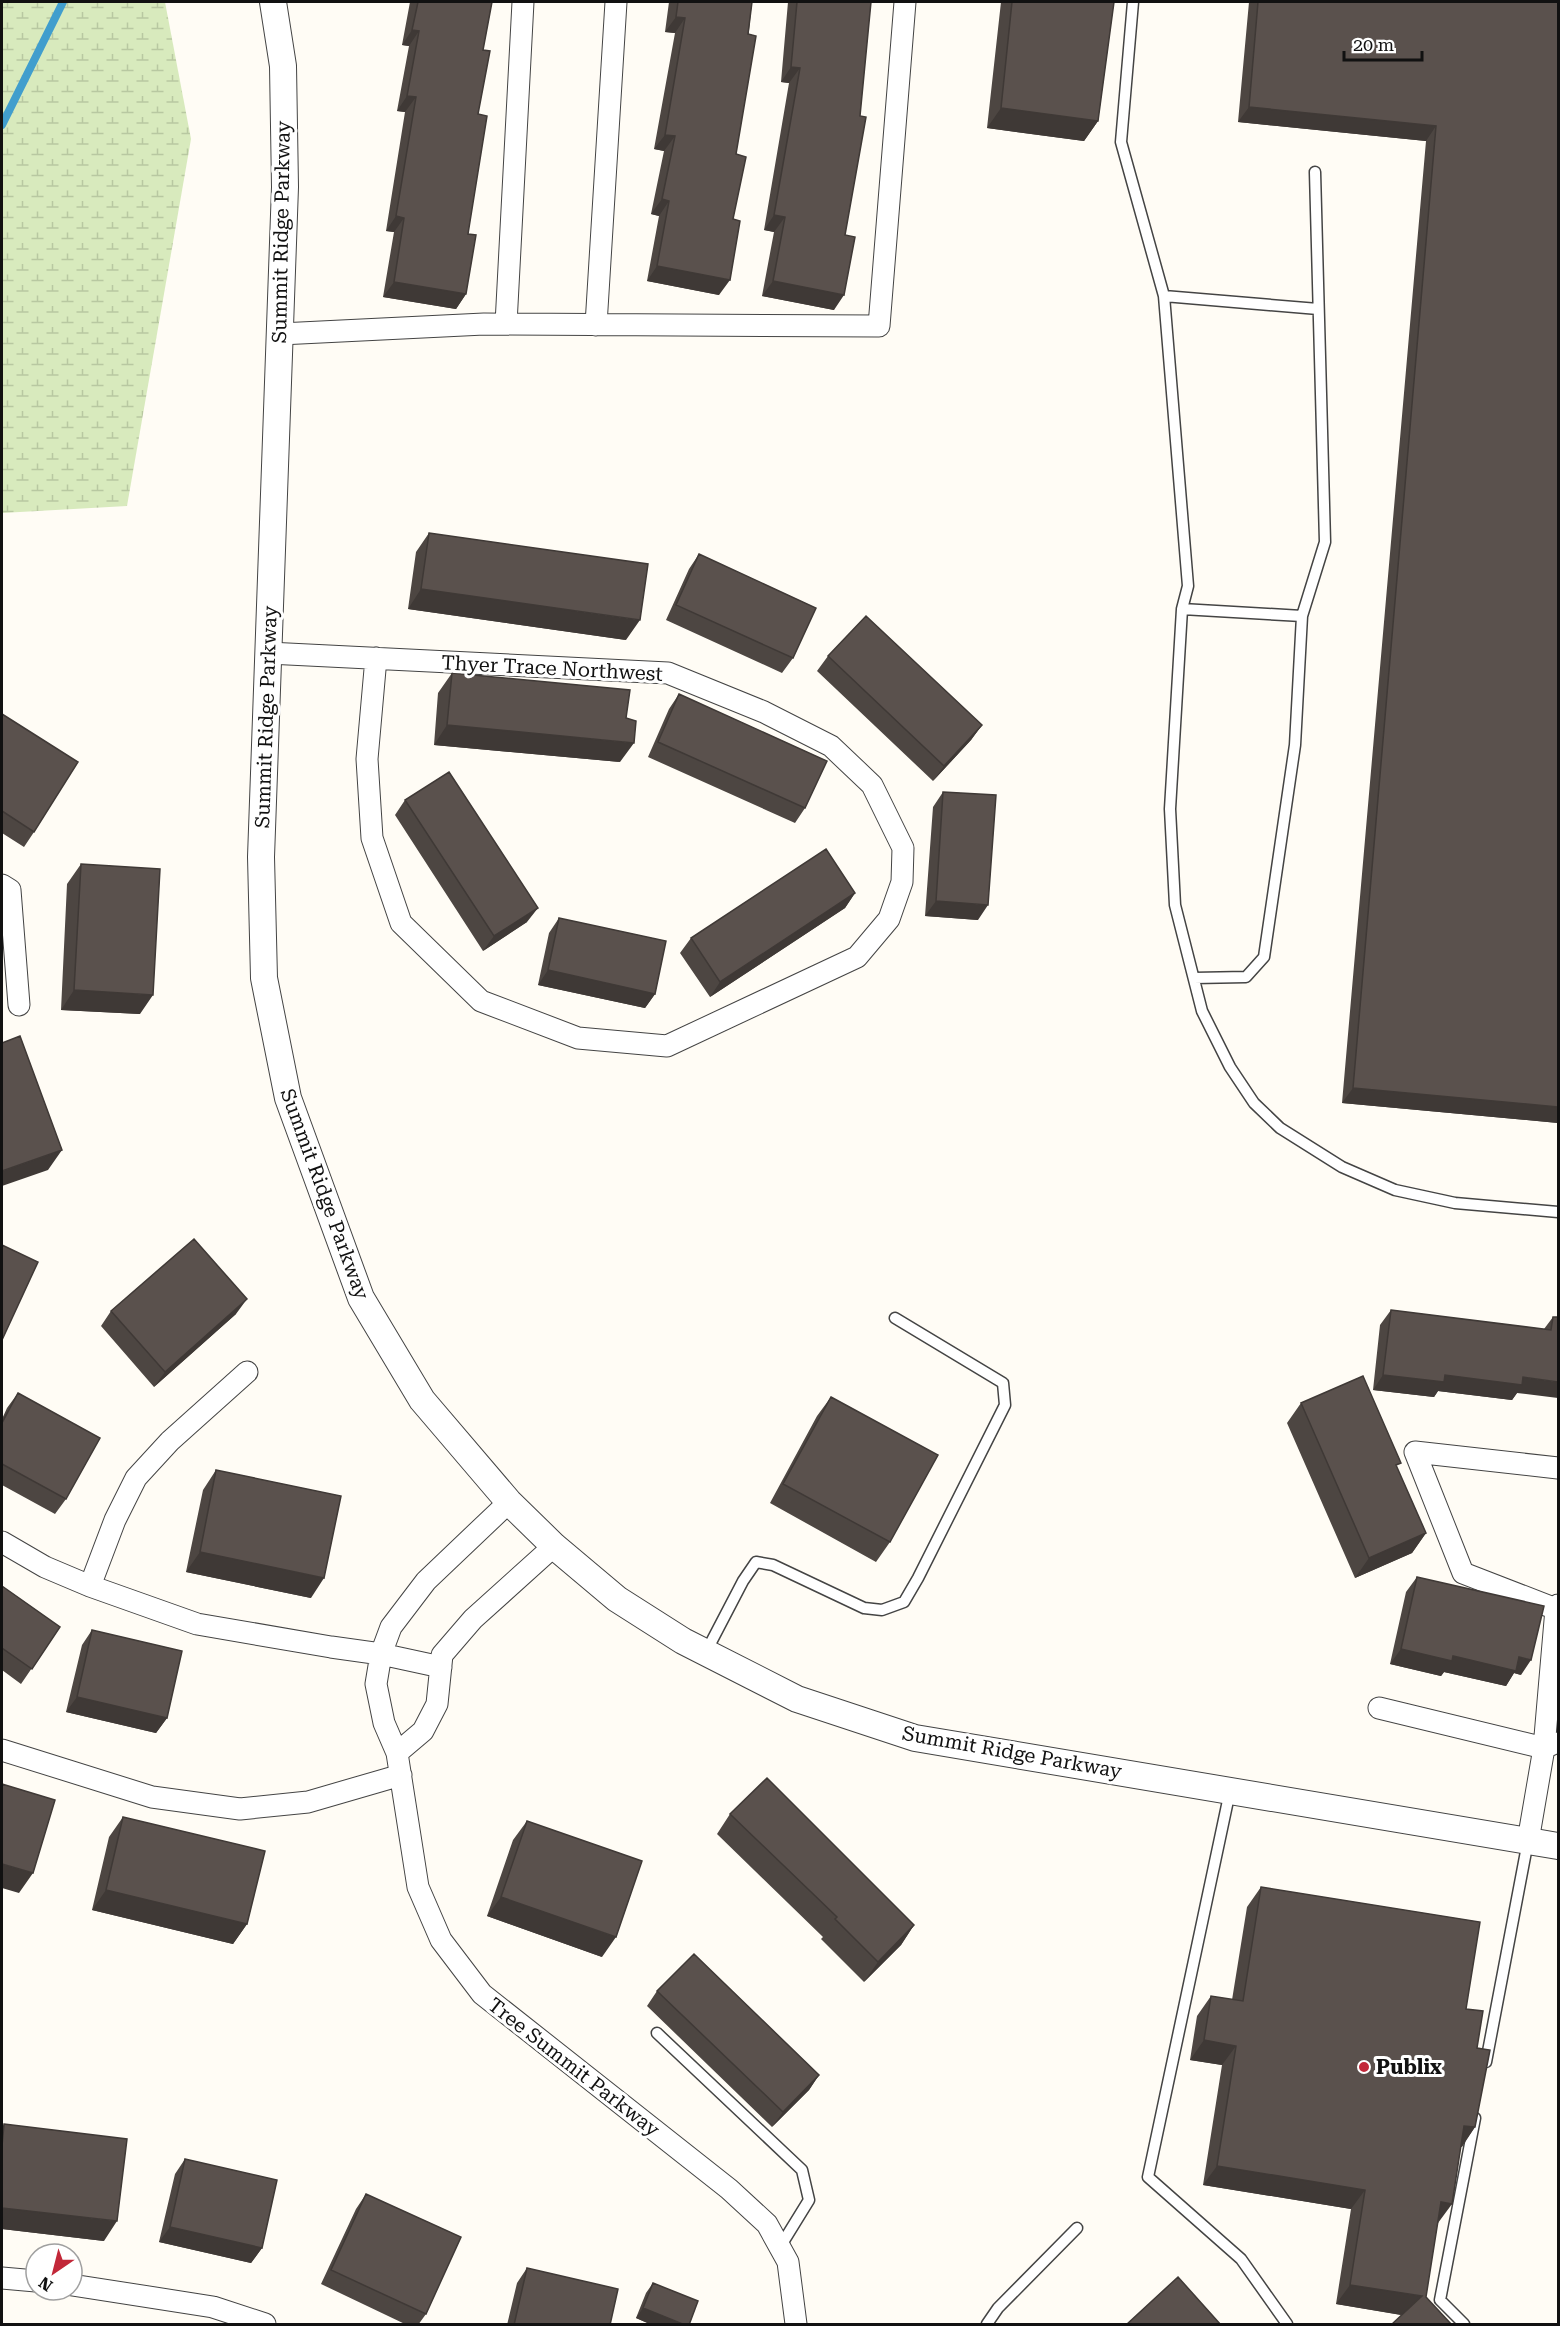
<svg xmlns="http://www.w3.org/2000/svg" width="1560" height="2326" font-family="'Roboto Serif',serif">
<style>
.wetland{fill:url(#wetland-marsh)}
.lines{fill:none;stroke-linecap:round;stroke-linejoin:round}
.stream{stroke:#419ecd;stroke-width:8}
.service-casing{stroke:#444;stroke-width:13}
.minor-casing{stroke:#444;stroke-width:23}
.tertiary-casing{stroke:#444;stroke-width:28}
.service{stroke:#fff;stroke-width:10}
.minor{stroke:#fff;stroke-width:21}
.tertiary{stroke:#fff;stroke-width:26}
.wall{fill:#4d4642}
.shaded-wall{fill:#3f3936}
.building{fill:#5a514d;stroke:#3f3936;stroke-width:1.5}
.poi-dot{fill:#c22839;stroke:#fff;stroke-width:2}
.labels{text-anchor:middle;stroke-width:6;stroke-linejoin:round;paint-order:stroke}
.street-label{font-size:20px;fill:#111;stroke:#fff}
.poi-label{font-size:20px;font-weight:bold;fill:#111;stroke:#fff;text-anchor:start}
</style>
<defs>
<pattern id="wetland-marsh" width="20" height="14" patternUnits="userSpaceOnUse" patternTransform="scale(1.5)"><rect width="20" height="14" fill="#d8eabd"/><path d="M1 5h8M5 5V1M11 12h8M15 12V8" fill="none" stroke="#b8c8a1"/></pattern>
</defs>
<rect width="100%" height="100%" fill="#fffcf5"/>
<path class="wetland" d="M 2,2 L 165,2 L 191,139 L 127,506 L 2,513 Z"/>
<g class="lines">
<path class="stream" d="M 2,125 L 63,2"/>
<defs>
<path id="service" d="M 1133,2 L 1121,142 L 1164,296 L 1188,586 L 1182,609 L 1170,809 L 1175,905 L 1202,1011 L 1230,1067 L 1254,1103 L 1280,1128 L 1342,1167 L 1395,1190 L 1455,1203 L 1558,1212
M 1164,296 L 1318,309
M 1182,609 L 1302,616
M 1194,978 L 1246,977 L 1264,957 L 1295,745 L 1302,616 L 1325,542 L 1315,172
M 706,1652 L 743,1581 L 756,1562 L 773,1565 L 864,1608 L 882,1610 L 904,1602 L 918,1578 L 1005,1405 L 1003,1383 L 895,1318
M 1230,1791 L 1148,2177 L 1241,2259 L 1287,2324
M 657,2033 L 802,2170 L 809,2200 L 780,2247
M 1486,2062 L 1528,1841
M 987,2324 L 998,2308 L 1077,2228
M 1464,2324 L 1440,2300 L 1475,2118"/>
<path id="minor" d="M 506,324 L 523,2
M 596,325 L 616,2
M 280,334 L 484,324 L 879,326 L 905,2
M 268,653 L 668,673 L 764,712 L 831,746 L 872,785 L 903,848 L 902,882 L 889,919 L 857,957 L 667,1046 L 578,1038 L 481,1001 L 401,923 L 372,838 L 367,759 L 376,658
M 2,885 L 10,890 L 19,1005
M 509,1502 L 426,1581 L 391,1627 L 381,1654 L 376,1684 L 384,1723 L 397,1753 L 418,1887 L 441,1940 L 482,1994 L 729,2189 L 767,2224 L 788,2262 L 796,2324
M 2,1542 L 45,1567 L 90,1586 L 197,1624 L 331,1647 L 381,1654 L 441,1667
M 90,1586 L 115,1520 L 136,1478 L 170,1441 L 247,1372
M 1556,1609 L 1463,1573 L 1415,1452 L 1558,1468
M 1379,1708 L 1544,1748 L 1556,1609 L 1558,1605
M 2,1750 L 152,1797 L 240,1809 L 308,1802 L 401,1775
M 397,1753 L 423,1731 L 437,1704 L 442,1655 L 473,1619 L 554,1546
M 1528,1841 L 1544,1748 L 1555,1743
M 2,2278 L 36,2281
M 72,2285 L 213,2307 L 265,2324"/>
<path id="tertiary" d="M 273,2 L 283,66 L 285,187 L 261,857 L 264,978 L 288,1098 L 361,1298 L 422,1400 L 509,1502 L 554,1546 L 617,1599 L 683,1641 L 797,1699 L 915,1738 L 1558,1846"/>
</defs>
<use href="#service" class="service-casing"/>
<use href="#minor" class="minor-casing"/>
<use href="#tertiary" class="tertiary-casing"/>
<use href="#service" class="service"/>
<use href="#minor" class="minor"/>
<use href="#tertiary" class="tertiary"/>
</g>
<path class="wall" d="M 410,2 L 492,2 L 483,50 L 468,234 L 466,294 L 456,309 L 383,297 L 394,232 L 386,231 L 405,112 L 397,111 L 409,46 L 402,45 Z
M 669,2 L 752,2 L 736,154 L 733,219 L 719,295 L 647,281 L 659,216 L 651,214 L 664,151 L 654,149 L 675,33 L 665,32 Z
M 788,2 L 871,2 L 845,235 L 834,310 L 762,296 L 774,232 L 764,230 L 789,83 L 781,82 Z
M 1001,2 L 1114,2 L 1098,121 L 1084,141 L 987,128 Z
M 1249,2 L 1558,2 L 1558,1123 L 1342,1103 L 1426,141 L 1238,122 Z
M 429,533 L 626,640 L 408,609 L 416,552 Z
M 699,554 L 793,658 L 782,673 L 666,620 L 689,569 Z
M 828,656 L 982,725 L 971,740 L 933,781 L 817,671 Z
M 452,673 L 620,762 L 434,745 L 438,693 Z
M 679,694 L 805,808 L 795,823 L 648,757 L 669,709 Z
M 2,714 L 34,832 L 24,847 L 2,833 Z
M 943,792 L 978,920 L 925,916 L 933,807 Z
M 405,800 L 527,922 L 483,951 L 395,815 Z
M 81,864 L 140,1014 L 61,1010 L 67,884 Z
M 855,893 L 845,908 L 710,997 L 680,953 L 691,938 Z
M 559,918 L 655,994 L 645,1008 L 538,985 L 549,933 Z
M 1391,1310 L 1544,1329 L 1553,1317 L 1558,1317 L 1517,1393 L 1512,1400 L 1438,1391 L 1434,1397 L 1373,1390 L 1380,1325 Z
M 111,1311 L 236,1314 L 154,1387 L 101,1326 Z
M 18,1393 L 66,1499 L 55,1514 L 2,1485 L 2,1419 L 7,1408 Z
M 831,1397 L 890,1542 L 876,1562 L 770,1503 L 817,1416 Z
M 1301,1403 L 1397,1468 L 1426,1533 L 1412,1553 L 1355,1578 L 1287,1423 Z
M 216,1470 L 311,1598 L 186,1572 L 203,1490 Z
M 1417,1577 L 1521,1675 L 1514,1673 L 1506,1686 L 1444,1672 L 1441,1676 L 1390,1664 L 1406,1592 Z
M 2,1586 L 60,1627 L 21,1684 L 2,1670 Z
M 92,1630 L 167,1718 L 156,1733 L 66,1712 L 82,1645 Z
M 730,1814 L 914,1925 L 901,1945 L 864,1982 L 821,1939 L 823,1937 L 717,1834 Z
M 123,1817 L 247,1924 L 233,1944 L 92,1910 L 109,1837 Z
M 527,1821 L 602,1957 L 487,1916 L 513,1840 Z
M 1261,1887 L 1466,2009 L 1477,2048 L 1475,2127 L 1461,2147 L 1438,2223 L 1401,2315 L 1336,2304 L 1351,2209 L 1203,2185 L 1222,2065 L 1190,2060 L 1197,2016 L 1211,1996 L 1232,2000 L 1247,1907 Z
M 657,1991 L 819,2075 L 809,2090 L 772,2127 L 647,2006 Z
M 4,2124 L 104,2241 L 2,2229 L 2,2128 Z
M 185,2159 L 262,2248 L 251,2263 L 159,2242 L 175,2174 Z
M 366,2194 L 426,2314 L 418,2325 L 407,2325 L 321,2284 L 356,2209 Z
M 527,2268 L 610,2325 L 507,2325 L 517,2283 Z
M 653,2283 L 689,2325 L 652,2325 L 636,2318 L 646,2293 Z"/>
<path class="shaded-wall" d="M 676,17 L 685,18 L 675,33 L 665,32 Z
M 412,30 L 419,31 L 409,46 L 402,45 Z
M 791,67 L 800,68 L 789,83 L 781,82 Z
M 407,96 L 416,97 L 405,112 L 397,111 Z
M 1249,107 L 1436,126 L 1426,141 L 1238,122 Z
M 1001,108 L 1098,121 L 1084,141 L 987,128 Z
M 665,135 L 675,136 L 664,151 L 654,149 Z
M 662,199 L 669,201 L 659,216 L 651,214 Z
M 774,215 L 785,217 L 774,232 L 764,230 Z
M 396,216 L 404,218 L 394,232 L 386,231 Z
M 657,266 L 730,280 L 719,295 L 647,281 Z
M 773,281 L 844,295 L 834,310 L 762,296 Z
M 394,282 L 466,294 L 456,309 L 383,297 Z
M 421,589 L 640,620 L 626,640 L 408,609 Z
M 447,725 L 634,743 L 620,762 L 434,745 Z
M 982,725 L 971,740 L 933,781 L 944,766 Z
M 855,893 L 845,908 L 710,997 L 720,982 Z
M 936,901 L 988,905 L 978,920 L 925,916 Z
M 538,908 L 527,922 L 483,951 L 494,936 Z
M 548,970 L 655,994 L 645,1008 L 538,985 Z
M 74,990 L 153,995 L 140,1014 L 61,1010 Z
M 1353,1088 L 1558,1107 L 1558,1123 L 1342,1103 Z
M 62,1150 L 48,1170 L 2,1186 L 2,1171 Z
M 247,1299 L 236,1314 L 154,1387 L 165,1372 Z
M 1383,1375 L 1523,1377 L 1558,1382 L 1558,1398 L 1517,1393 L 1512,1400 L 1438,1391 L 1434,1397 L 1373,1390 Z
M 1426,1533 L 1412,1553 L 1355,1578 L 1369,1558 Z
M 200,1552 L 324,1578 L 311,1598 L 186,1572 Z
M 1401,1649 L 1453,1656 L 1519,1657 L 1531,1660 L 1521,1675 L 1514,1673 L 1506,1686 L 1444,1672 L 1441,1676 L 1390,1664 Z
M 77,1697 L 167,1718 L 156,1733 L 66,1712 Z
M 2,1864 L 33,1873 L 19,1893 L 2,1888 Z
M 106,1890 L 247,1924 L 233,1944 L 92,1910 Z
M 501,1897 L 616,1937 L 602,1957 L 487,1916 Z
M 914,1925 L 901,1945 L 864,1982 L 878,1962 Z
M 1204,2040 L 1236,2046 L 1222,2065 L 1190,2060 Z
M 819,2075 L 809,2090 L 772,2127 L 783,2112 Z
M 1464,2126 L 1475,2127 L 1462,2147 L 1451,2145 Z
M 1217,2166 L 1365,2190 L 1351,2209 L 1203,2185 Z
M 1441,2202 L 1452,2204 L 1438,2223 Z
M 2,2208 L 117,2221 L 104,2241 L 2,2229 Z
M 170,2227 L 262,2248 L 251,2263 L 159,2242 Z
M 1350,2285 L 1422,2296 L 1408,2316 L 1336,2304 Z
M 643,2308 L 685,2325 L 652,2325 L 636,2318 Z"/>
<path class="building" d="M 418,2 L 492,2 L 483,50 L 490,51 L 478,114 L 487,116 L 468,234 L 476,235 L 466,294 L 394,282 L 404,218 L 396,216 L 416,97 L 407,96 L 419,31 L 412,30 Z
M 678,2 L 752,2 L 748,34 L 756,36 L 736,154 L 746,157 L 733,219 L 740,221 L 730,280 L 657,266 L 669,201 L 662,199 L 675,136 L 665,135 L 685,18 L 676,17 Z
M 797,2 L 871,2 L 860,116 L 866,117 L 845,235 L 855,237 L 844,295 L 773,281 L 785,217 L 774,215 L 800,68 L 791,67 Z
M 1012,2 L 1114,2 L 1098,121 L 1001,108 Z
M 1258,2 L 1558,2 L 1558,1107 L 1353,1088 L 1436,126 L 1249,107 Z
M 429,533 L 648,564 L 640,620 L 421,589 Z
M 699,554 L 816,608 L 793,658 L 676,605 Z
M 866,616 L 982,725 L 944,766 L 828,656 Z
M 452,673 L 630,690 L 626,718 L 636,721 L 634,743 L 447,725 Z
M 679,694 L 827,761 L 805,808 L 658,742 Z
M 2,714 L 78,762 L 34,832 L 2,811 Z
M 449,772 L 538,908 L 494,936 L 405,800 Z
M 943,792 L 996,795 L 988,905 L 936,901 Z
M 826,849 L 855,893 L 720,982 L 691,938 Z
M 81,864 L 160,869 L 153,995 L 74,990 Z
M 559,918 L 666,941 L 655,994 L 548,970 Z
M 20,1036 L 62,1150 L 2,1171 L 2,1043 Z
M 194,1239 L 247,1299 L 165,1372 L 111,1311 Z
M 2,1245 L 38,1262 L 2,1340 Z
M 1391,1310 L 1551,1330 L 1553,1317 L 1558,1317 L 1558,1382 L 1523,1377 L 1522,1385 L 1445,1375 L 1444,1382 L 1383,1375 Z
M 1363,1376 L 1401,1463 L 1396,1465 L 1426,1533 L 1369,1558 L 1301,1403 Z
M 18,1393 L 100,1438 L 66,1499 L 2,1464 L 2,1423 Z
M 831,1397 L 938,1455 L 890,1542 L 783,1484 Z
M 216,1470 L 341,1496 L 324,1578 L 200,1552 Z
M 1417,1577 L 1544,1606 L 1531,1660 L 1519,1657 L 1516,1671 L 1453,1656 L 1452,1661 L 1401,1649 Z
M 2,1586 L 60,1627 L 32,1669 L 2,1648 Z
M 92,1630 L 182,1651 L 167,1718 L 77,1697 Z
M 767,1778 L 914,1925 L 878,1962 L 835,1919 L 837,1917 L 730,1814 Z
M 2,1784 L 55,1800 L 33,1873 L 2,1864 Z
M 123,1817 L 265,1851 L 247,1924 L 106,1890 Z
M 527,1821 L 642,1861 L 616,1937 L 501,1897 Z
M 1261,1887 L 1480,1922 L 1466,2009 L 1483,2011 L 1477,2048 L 1490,2050 L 1475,2127 L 1464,2126 L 1452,2204 L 1441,2202 L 1426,2297 L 1452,2325 L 1391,2325 L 1422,2296 L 1350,2285 L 1365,2190 L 1217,2166 L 1236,2046 L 1204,2040 L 1211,1996 L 1243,2001 Z
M 694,1954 L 819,2075 L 783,2112 L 657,1991 Z
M 4,2124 L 127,2139 L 117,2221 L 2,2208 L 2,2146 Z
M 185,2159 L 277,2180 L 262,2248 L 170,2227 Z
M 366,2194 L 461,2237 L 426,2314 L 331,2270 Z
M 527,2268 L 618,2289 L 610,2325 L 514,2325 Z
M 1178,2277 L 1221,2325 L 1126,2325 Z
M 653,2283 L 698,2301 L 689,2325 L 685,2325 L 643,2308 Z"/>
<circle class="poi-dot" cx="1364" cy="2067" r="6"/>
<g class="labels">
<g class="street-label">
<text transform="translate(281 232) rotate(-89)" y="7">Summit Ridge Parkway</text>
<text transform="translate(552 668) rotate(3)" y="7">Thyer Trace Northwest</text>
<text transform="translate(266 717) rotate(-88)" y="7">Summit Ridge Parkway</text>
<text transform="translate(325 1194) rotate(70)" y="7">Summit Ridge Parkway</text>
<text transform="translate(1012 1752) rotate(10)" y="7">Summit Ridge Parkway</text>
<text transform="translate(574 2067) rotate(38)" y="7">Tree Summit Parkway</text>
</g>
<g class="poi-label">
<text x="1376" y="2074">Publix</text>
</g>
</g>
<rect width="1560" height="2326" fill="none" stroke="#111111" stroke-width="6"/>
<g transform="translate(54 2272) rotate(215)"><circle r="28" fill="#ffffff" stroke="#a0a0a0" stroke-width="1.5"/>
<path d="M0-4.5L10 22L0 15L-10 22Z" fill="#c22839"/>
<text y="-9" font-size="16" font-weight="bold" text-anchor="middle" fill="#111111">N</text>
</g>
<path d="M1344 51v9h78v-9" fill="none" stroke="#111111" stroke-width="3"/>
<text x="1353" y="51" font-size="18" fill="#111111" stroke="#ffffff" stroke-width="4.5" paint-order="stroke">20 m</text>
</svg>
